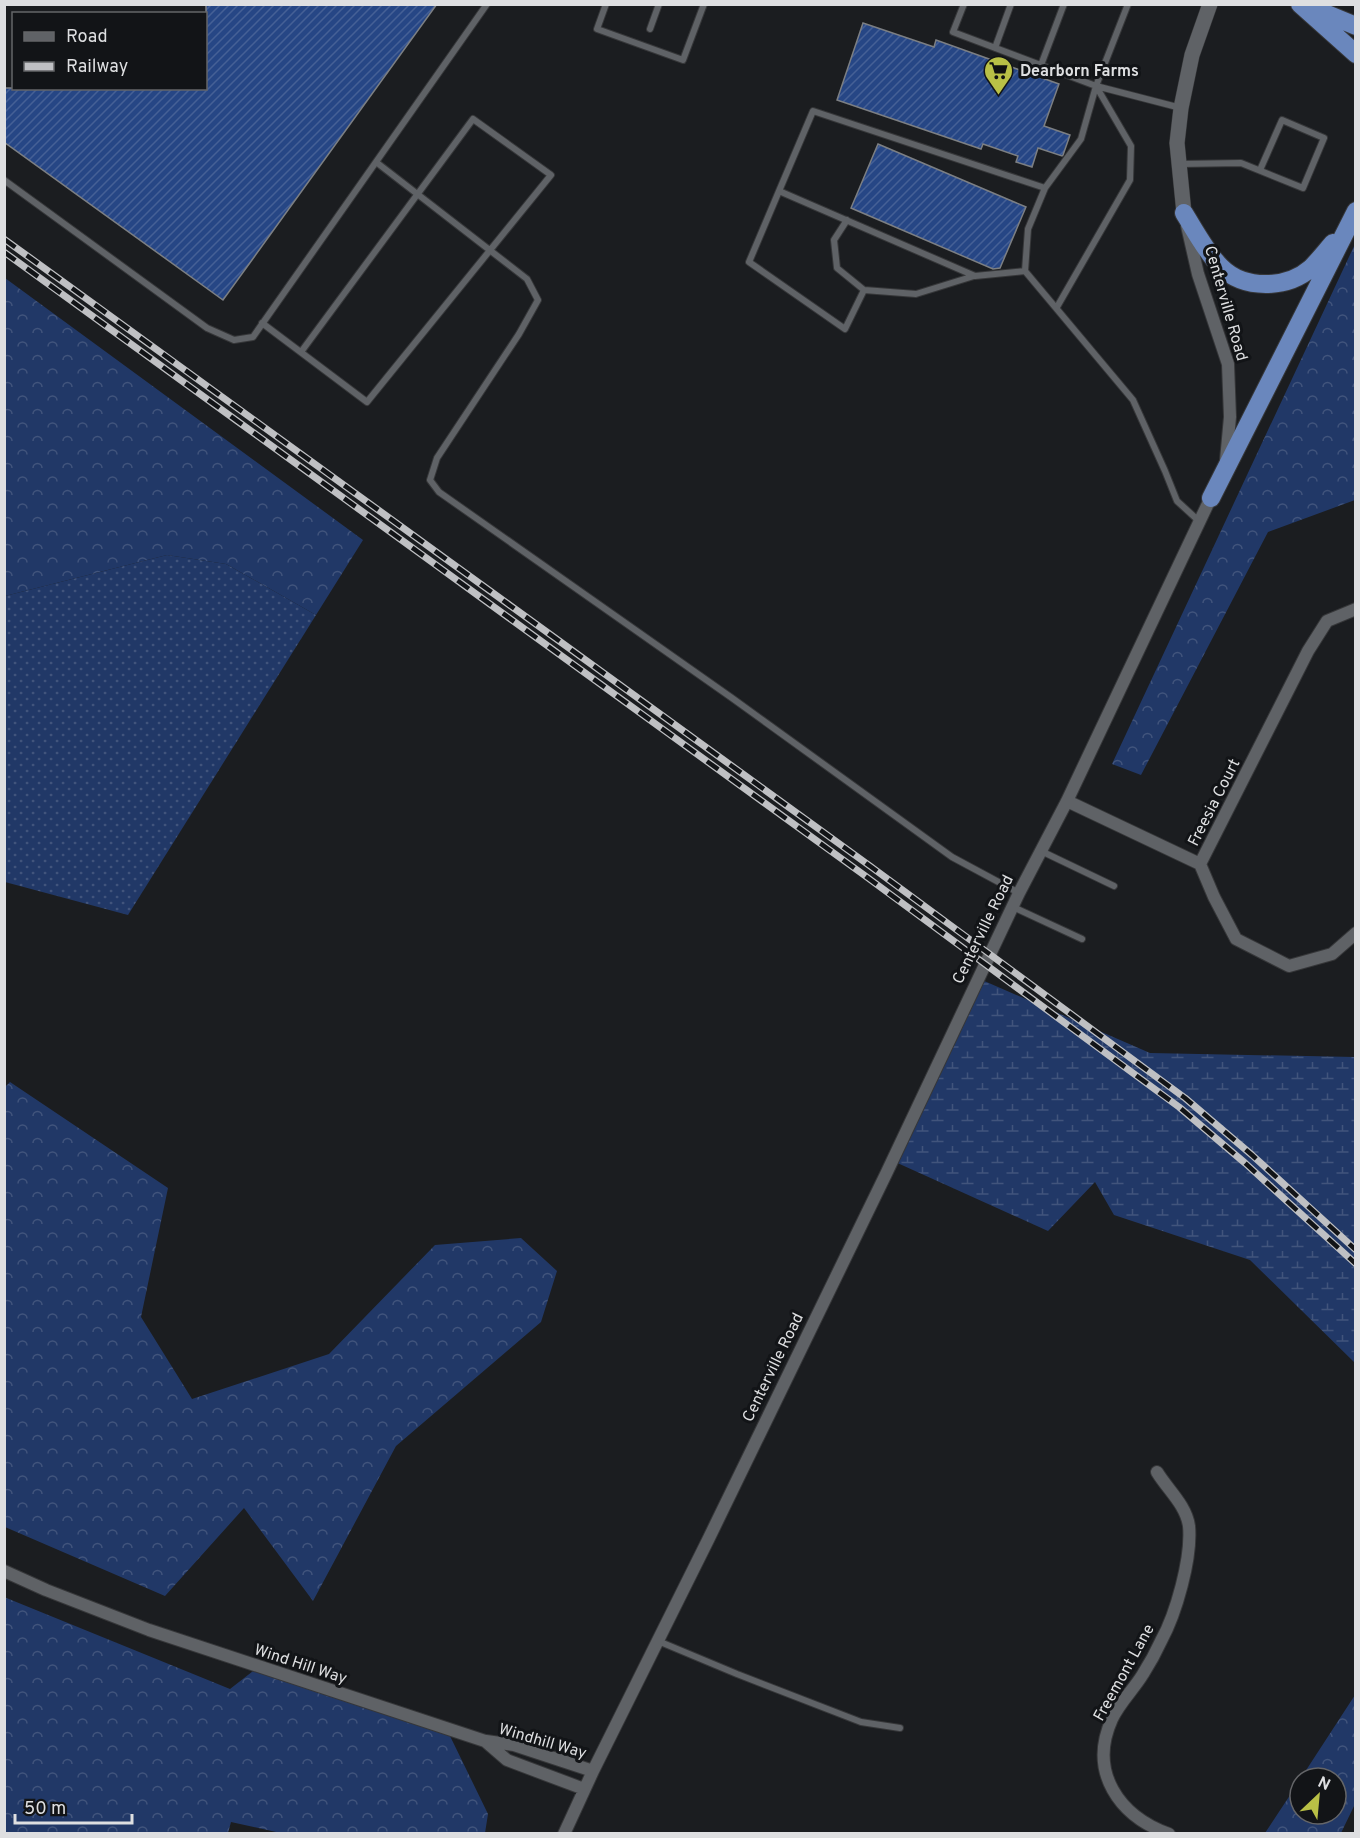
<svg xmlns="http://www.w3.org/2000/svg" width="1360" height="1838" font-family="Overpass,sans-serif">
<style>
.grass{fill:url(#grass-dots)}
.forest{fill:url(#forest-crowns)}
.wetland{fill:url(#wetland-marsh)}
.building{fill:url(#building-hatch);stroke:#7c7f83;stroke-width:1.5}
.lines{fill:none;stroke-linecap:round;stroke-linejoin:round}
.service-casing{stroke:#363739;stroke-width:8}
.minor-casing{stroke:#363739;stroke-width:14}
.tertiary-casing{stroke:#363739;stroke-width:16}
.trunk-casing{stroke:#363739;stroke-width:20}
.service{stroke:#5f6266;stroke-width:6}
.minor{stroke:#5f6266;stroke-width:12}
.tertiary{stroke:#5f6266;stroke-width:15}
.trunk{stroke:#6a87bd;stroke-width:18}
.rail-casing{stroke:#bfc0c3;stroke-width:7}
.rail{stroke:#121417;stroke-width:4.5;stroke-dasharray:14;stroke-linecap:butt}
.labels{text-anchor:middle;stroke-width:6;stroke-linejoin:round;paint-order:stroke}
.poi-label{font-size:16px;font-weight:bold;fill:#dedfe1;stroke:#121417;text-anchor:start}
.street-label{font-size:16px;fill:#dedfe1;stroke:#121417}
</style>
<defs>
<pattern id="grass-dots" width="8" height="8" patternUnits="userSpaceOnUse" patternTransform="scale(1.5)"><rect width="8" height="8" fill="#213867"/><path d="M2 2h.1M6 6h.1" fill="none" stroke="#41547c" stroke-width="1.8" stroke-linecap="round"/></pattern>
<pattern id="forest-crowns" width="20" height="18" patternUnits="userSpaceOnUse" patternTransform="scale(1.5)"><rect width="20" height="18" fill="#213867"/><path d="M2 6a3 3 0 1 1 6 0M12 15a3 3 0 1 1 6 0" fill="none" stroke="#41547c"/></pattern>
<pattern id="wetland-marsh" width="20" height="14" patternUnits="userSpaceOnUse" patternTransform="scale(1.5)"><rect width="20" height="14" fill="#213867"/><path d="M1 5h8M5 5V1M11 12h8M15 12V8" fill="none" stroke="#41547c"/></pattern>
<pattern id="building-hatch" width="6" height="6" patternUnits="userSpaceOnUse" patternTransform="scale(1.5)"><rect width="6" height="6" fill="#264685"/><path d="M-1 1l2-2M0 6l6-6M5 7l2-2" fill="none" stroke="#456096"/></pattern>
</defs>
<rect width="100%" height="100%" fill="#1b1d20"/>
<path class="grass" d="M 167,555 L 226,564 L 316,615 L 128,915 L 5,882 L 5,596 Z"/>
<path class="forest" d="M 1355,244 L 1355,500 L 1268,532 L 1141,775 L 1112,764 Z
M 5,278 L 363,540 L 316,615 L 226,564 L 167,555 L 5,596 Z
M 10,1082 L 168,1188 L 141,1317 L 192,1399 L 329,1354 L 435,1245 L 521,1238 L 557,1271 L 541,1322 L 396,1446 L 313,1601 L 244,1508 L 165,1596 L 5,1527 L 4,1088 Z
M 4,1597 L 230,1689 L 257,1668 L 450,1736 L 488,1814 L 485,1833 L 285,1834 L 231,1822 L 228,1833 L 5,1833 Z
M 1355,1695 L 1355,1804 L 1341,1833 L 1265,1833 L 1300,1780 L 1300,1814 L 1336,1814 L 1336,1778 L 1301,1778 Z"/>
<path class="wetland" d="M 982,980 L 1150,1053 L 1355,1057 L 1355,1363 L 1250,1260 L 1114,1215 L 1095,1182 L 1048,1231 L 893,1161 Z"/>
<path class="building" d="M 206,4 L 437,4 L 223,300 L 4,142 L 4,88 L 206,88 Z
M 863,23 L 934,47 L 936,40 L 1059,84 L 1044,126 L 1070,135 L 1063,155 L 1062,156 L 1038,148 L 1032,167 L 1016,162 L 1018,156 L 983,144 L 981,149 L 837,100 Z
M 878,144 L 1026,207 L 1000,268 L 993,269 L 851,208 Z"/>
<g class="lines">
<defs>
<path id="service" d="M 606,4 L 597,29 L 683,60 L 704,4
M 964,4 L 953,32 L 1096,86 L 1131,146 L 1130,180 L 1057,307
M 650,29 L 659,4
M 995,48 L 1011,4
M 1041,65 L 1064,4
M 1096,86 L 1128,4
M 376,162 L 527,279 L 538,300 L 519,334 L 437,458 L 430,480 L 439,492 L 732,698 L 952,857 L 1019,893
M 1179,164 L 1241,163 L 1303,188 L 1324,138 L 1282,120 L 1260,170
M 4,180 L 207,328 L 234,340 L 253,337 L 487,4
M 1045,188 L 1028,229 L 1025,271 L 975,276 L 779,191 L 813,111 L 1045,188 L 1081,139 L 1096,86 L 1181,108
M 779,191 L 749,262 L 845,329 L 864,290 L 837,268 L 834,240 L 847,220
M 1025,271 L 1133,400 L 1165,471 L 1177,501 L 1200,522
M 864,290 L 916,294 L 974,276
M 262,323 L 367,402 L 551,175 L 473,119 L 301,352
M 1041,851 L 1114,886
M 1013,907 L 1082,939
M 658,1641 L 737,1674 L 861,1722 L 900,1728"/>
<path id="minor" d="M 1187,226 L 1198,274 L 1228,364 L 1230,417 L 1226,460
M 1356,609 L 1327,621 L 1308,651 L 1200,864 L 1214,897 L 1236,939 L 1289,966 L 1332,954 L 1356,933
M 1067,801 L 1200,864
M 1157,1472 C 1168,1490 1186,1505 1189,1526 C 1192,1558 1176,1614 1161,1641 C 1156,1652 1150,1663 1143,1674 C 1134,1689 1120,1702 1112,1719 C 1088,1772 1119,1816 1169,1834
M 4,1571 L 46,1590 L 149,1630 L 485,1741 L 507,1760 L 584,1789
M 486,1741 L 514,1745 L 593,1771
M 564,1834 L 593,1771 L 708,1540 L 886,1174 L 1019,893 L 1067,801 L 1213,493"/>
<path id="tertiary" d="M 1184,213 L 1177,143 L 1181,108 L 1192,55 L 1210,4"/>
<path id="trunk" d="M 1300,4 L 1356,54
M 1310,7 L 1356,26
M 1184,213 C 1194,229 1208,255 1221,267 C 1244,290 1287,289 1311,268 C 1319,260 1326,251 1333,243
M 1211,498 L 1356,211"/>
</defs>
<use href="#service" class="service-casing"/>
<use href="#minor" class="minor-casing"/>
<use href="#tertiary" class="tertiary-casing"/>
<use href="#trunk" class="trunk-casing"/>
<use href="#service" class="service"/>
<use href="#minor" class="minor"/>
<use href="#tertiary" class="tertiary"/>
<use href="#trunk" class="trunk"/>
<defs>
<path id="rail" d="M 4,239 L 870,866 L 1185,1098 L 1252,1155 L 1356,1250
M 4,252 L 864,875 L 1179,1107 L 1245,1163 L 1356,1264"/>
</defs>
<use href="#rail" class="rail-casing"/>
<use href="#rail" class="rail"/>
</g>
<defs>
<symbol id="supermarket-pin" viewBox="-11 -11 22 30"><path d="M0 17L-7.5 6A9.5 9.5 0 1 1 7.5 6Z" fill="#b9c046" stroke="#121417"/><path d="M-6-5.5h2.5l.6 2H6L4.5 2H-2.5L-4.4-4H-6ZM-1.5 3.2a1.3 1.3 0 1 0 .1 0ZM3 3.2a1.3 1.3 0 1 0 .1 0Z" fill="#111"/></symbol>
</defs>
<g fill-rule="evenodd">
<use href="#supermarket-pin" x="982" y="54" width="33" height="45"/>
</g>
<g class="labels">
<g class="poi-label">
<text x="1020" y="76">Dearborn Farms</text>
</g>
<g class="street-label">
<text transform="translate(1227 303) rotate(74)" y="6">Centerville Road</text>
<text transform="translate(1213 802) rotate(-63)" y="6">Freesia Court</text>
<text transform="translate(982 929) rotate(-64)" y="6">Centerville Road</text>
<text transform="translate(772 1367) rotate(-64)" y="6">Centerville Road</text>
<text transform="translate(301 1663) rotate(18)" y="6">Wind Hill Way</text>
<text transform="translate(1123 1672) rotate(-61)" y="6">Freemont Lane</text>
<text transform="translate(543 1740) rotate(16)" y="6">Windhill Way</text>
</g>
</g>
<rect width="1360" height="1838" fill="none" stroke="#dedfe1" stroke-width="12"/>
<rect x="12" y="12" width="195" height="78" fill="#121417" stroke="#646568" stroke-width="1.5"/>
<rect x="24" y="32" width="30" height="9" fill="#5f6266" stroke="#646568" stroke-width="1.5"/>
<text x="66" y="42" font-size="18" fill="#dedfe1">Road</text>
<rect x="24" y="62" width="30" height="9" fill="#bfc0c3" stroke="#646568" stroke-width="1.5"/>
<text x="66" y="72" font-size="18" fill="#dedfe1">Railway</text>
<g transform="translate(1318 1796) rotate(26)"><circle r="28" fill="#121417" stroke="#646568" stroke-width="1.5"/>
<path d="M0-4.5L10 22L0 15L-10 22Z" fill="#b9c046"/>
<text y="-9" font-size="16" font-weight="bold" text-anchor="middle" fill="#dedfe1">N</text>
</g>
<path d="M15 1814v9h117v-9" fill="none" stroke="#dedfe1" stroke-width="3"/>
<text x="24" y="1814" font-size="18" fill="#dedfe1" stroke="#121417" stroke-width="4.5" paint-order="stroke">50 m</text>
</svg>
